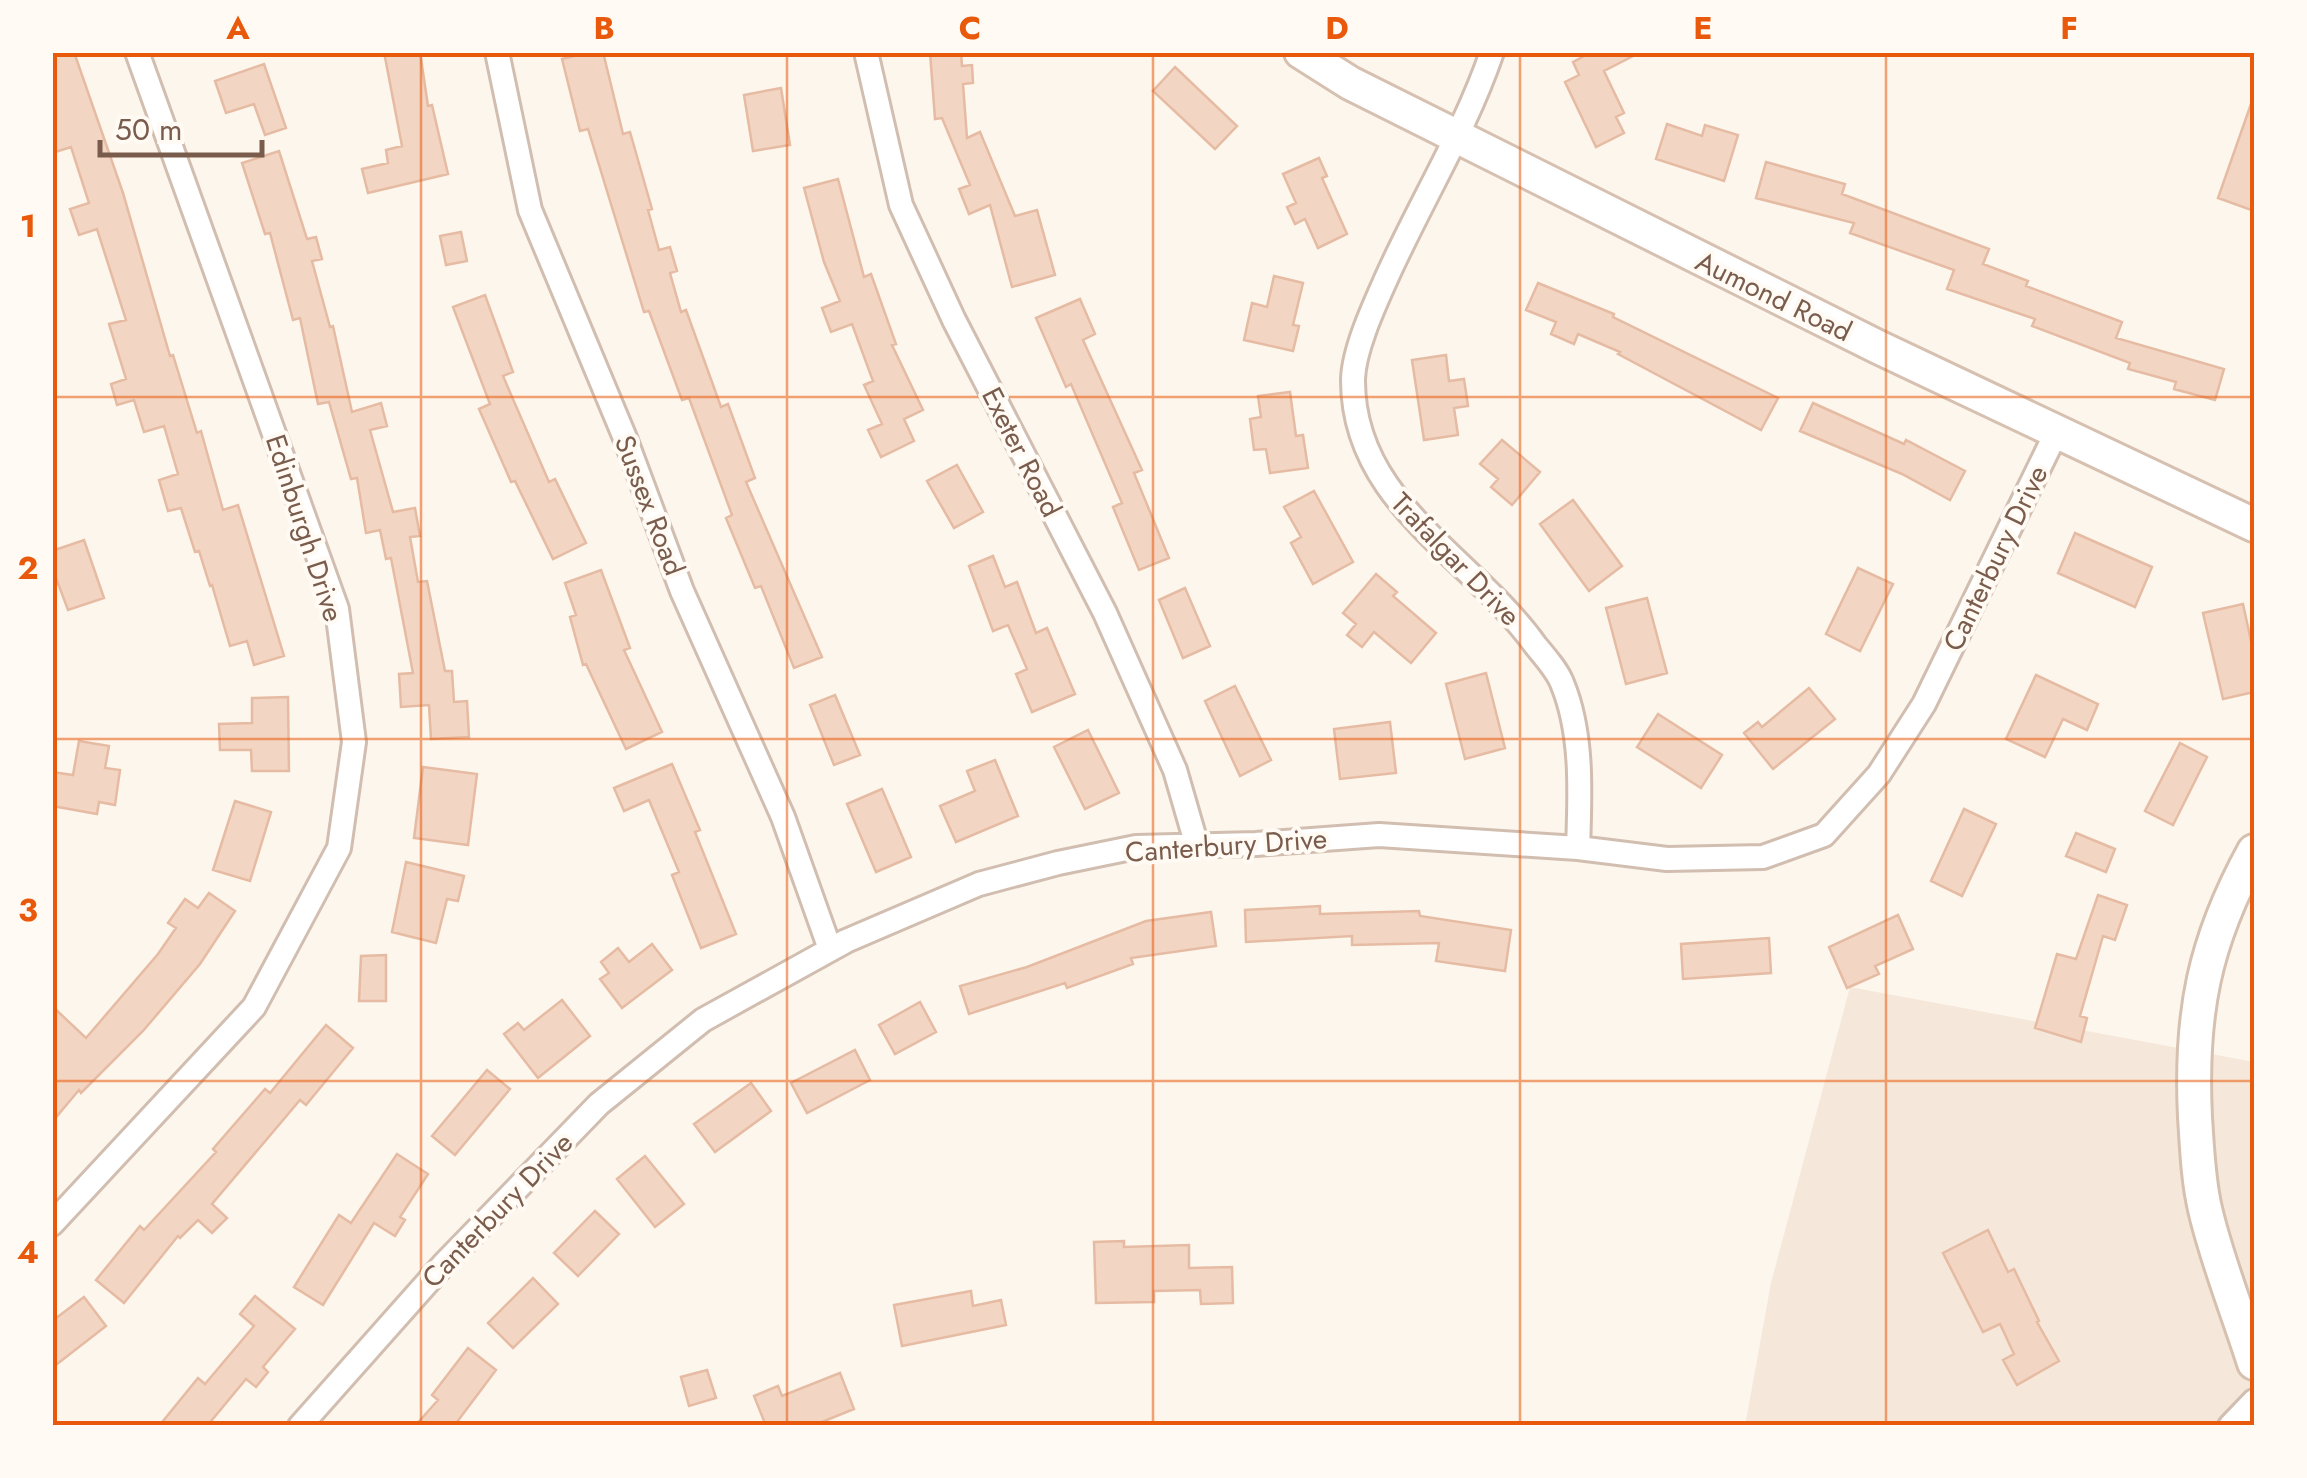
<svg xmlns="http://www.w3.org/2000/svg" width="2307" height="1478" font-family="Jost,sans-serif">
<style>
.residential{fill:#f5e8da}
.building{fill:#f3d5c3;stroke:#e6bba3;stroke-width:2.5}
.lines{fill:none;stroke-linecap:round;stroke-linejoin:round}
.street-casing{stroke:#d1beb0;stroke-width:28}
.secondary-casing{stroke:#d6c0b0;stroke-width:38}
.street{stroke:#fff;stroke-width:22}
.secondary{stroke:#fff;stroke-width:32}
.grid{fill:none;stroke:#e8590c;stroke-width:2.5;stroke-opacity:0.55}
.labels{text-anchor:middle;stroke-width:8;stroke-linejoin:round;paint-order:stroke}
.street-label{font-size:28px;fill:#7a5c4d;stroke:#fffaf3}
.neatline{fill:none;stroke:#e8590c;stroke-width:4}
.grid-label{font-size:32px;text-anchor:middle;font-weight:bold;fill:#e8590c}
</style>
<rect width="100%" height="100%" fill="#fdf6ec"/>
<path class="residential" d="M 1850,987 L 2254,1062 L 2254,1425 L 1745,1426 L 1771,1283 Z"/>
<path class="building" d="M 52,52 L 74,52 L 123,193 L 170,356 L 173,355 L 197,433 L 201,431 L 223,510 L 238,505 L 284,656 L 254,665 L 247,641 L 230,646 L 212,585 L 210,586 L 199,551 L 195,552 L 181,508 L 168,511 L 159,480 L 178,474 L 164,426 L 144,432 L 134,400 L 117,405 L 111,384 L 126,379 L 109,324 L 126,320 L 97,229 L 79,235 L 70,209 L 89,203 L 71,147 L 52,153 Z
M 384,52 L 420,52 L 428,106 L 432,105 L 448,174 L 368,193 L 362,169 L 388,163 L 386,150 L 402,146 Z
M 590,52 L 603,52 L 623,134 L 630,132 L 652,209 L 648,210 L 659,250 L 670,247 L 677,271 L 670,273 L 681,312 L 686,310 L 721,407 L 728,404 L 755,478 L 746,482 L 822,657 L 794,668 L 761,586 L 755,588 L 726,518 L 732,515 L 689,398 L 682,400 L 649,311 L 644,312 L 588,129 L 580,131 L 562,59 Z
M 930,52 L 961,52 L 962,66 L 972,65 L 973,83 L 963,84 L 967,138 L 980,132 L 1015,216 L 1037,210 L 1055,275 L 1012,287 L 990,205 L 969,214 L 959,189 L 970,185 L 942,118 L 935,119 Z
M 1592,52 L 1641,52 L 1604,71 L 1624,113 L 1616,117 L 1624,133 L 1596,147 L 1565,82 L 1579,75 L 1573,62 Z
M 264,64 L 286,128 L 265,135 L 254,104 L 226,113 L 215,81 Z
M 1175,67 L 1237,126 L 1215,149 L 1153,91 Z
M 781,88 L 790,145 L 753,151 L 744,95 Z
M 2252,101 L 2254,101 L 2254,211 L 2218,198 Z
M 1667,124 L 1702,136 L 1705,125 L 1738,135 L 1724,181 L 1656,159 Z
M 279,151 L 307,239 L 316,237 L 322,259 L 312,261 L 330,327 L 333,326 L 352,412 L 381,403 L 387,426 L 370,430 L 393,512 L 415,508 L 420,536 L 410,537 L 418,582 L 427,581 L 445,671 L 452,671 L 454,702 L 467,701 L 469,737 L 431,739 L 429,705 L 401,707 L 399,674 L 413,673 L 391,558 L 386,559 L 380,530 L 366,533 L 357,478 L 351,479 L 329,402 L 318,404 L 300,318 L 293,320 L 270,233 L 265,234 L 242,163 Z
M 1319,158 L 1327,176 L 1322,178 L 1347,234 L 1318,248 L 1305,219 L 1295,224 L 1287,207 L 1296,203 L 1283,174 Z
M 1766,162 L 1845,184 L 1842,194 L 1989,249 L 1983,264 L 2028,281 L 2026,286 L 2122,322 L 2116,338 L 2224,369 L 2215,400 L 2174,389 L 2176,382 L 2128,369 L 2130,363 L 2032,326 L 2035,319 L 1947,289 L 1954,270 L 1850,233 L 1854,223 L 1756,198 Z
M 838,179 L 864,277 L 871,274 L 896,344 L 892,345 L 923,410 L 904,419 L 914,441 L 881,457 L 868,430 L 882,424 L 864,385 L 873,381 L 852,324 L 831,332 L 822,308 L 840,301 L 824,262 L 804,188 Z
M 461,232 L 467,261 L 446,265 L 440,236 Z
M 1274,276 L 1303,283 L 1293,325 L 1299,326 L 1293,351 L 1244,340 L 1252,303 L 1267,307 Z
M 1538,283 L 1614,314 L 1613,317 L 1778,398 L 1761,430 L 1618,354 L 1620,352 L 1578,334 L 1574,344 L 1551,334 L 1556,322 L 1526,310 Z
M 485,295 L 513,372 L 503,376 L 549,482 L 555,479 L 586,543 L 553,559 L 515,481 L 511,482 L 479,409 L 490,404 L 453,307 Z
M 1080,299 L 1095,334 L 1083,340 L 1142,470 L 1134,473 L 1169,558 L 1139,570 L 1113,507 L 1122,503 L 1071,384 L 1066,387 L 1036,318 Z
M 1446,355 L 1449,381 L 1464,379 L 1468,406 L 1454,408 L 1458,435 L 1424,440 L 1412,360 Z
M 1290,392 L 1296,436 L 1303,435 L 1308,468 L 1270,473 L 1266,449 L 1254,450 L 1250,419 L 1261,417 L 1258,396 Z
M 1813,403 L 1904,444 L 1906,440 L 1965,471 L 1950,500 L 1902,474 L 1800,431 Z
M 1502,440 L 1540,472 L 1512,505 L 1491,487 L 1498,479 L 1480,464 Z
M 957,465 L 983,512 L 954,528 L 927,481 Z
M 1314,491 L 1353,562 L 1313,584 L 1291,543 L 1301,537 L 1284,507 Z
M 1573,500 L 1622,566 L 1589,591 L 1540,524 Z
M 2075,533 L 2152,567 L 2135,607 L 2058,573 Z
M 84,540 L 104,598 L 68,610 L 56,578 L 52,580 L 52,551 Z
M 993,556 L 1005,587 L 1017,582 L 1036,633 L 1047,628 L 1075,694 L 1032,712 L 1016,674 L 1027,669 L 1008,625 L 993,631 L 969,566 Z
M 1858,568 L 1893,584 L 1860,651 L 1826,634 Z
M 601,570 L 630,648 L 624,650 L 662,732 L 626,749 L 586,664 L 583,665 L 570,617 L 576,615 L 565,583 Z
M 1376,574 L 1397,592 L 1393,596 L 1436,633 L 1411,663 L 1374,632 L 1362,647 L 1347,635 L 1356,624 L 1343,613 Z
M 1185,588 L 1210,646 L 1183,658 L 1159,600 Z
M 1647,598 L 1667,673 L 1626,684 L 1606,608 Z
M 2243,604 L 2254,655 L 2254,692 L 2223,699 L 2203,613 Z
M 1486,673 L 1505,748 L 1465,759 L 1446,684 Z
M 2036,675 L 2098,704 L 2087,730 L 2063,719 L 2045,757 L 2006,739 Z
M 1235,686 L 1271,760 L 1240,776 L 1205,701 Z
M 1809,688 L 1835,719 L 1773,769 L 1744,733 L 1758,722 L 1762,727 Z
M 835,695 L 860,755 L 834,765 L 810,705 Z
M 288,697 L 289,771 L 252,771 L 251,750 L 220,750 L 219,724 L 252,723 L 252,698 Z
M 1658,714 L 1722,755 L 1701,788 L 1637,747 Z
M 1390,722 L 1396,773 L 1340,779 L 1334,729 Z
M 1088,730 L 1119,793 L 1085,809 L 1054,747 Z
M 79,741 L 109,746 L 105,768 L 120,770 L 115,805 L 99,802 L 97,814 L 52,806 L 52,772 L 73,775 Z
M 2180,743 L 2207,757 L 2173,825 L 2145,811 Z
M 995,760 L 1018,816 L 956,842 L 940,806 L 975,791 L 967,771 Z
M 672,764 L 700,830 L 695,832 L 736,934 L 701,948 L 672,875 L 679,872 L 649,800 L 624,811 L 614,788 Z
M 423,767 L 477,774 L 468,845 L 414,838 Z
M 882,789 L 911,857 L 876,872 L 847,804 Z
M 235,801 L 271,812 L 250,881 L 213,870 Z
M 1964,809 L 1996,824 L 1962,896 L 1931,881 Z
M 2076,833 L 2115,849 L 2106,872 L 2066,856 Z
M 406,862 L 464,876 L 458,901 L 447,899 L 436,943 L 392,932 Z
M 209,893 L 235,911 L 200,964 L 143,1031 L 81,1093 L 79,1090 L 52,1122 L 52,1006 L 86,1038 L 158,954 L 176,928 L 168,923 L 185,899 L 198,908 Z
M 2098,895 L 2127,905 L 2115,940 L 2103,936 L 2080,1016 L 2087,1018 L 2081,1042 L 2035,1028 L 2057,954 L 2076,959 Z
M 1320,906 L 1320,914 L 1419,911 L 1420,916 L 1511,930 L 1505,971 L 1436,961 L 1439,943 L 1352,945 L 1352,936 L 1246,942 L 1245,910 Z
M 1211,912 L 1216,946 L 1131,958 L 1133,964 L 1067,988 L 1065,983 L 969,1014 L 960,986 L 1027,967 L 1146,921 Z
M 1898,915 L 1913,949 L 1875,966 L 1879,974 L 1847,988 L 1829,947 Z
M 1769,938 L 1771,973 L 1683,979 L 1681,944 Z
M 652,944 L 672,970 L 622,1008 L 600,979 L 609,973 L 601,962 L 618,948 L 629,962 Z
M 386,955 L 386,1001 L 359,1001 L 361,956 Z
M 562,1000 L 590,1036 L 538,1078 L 504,1034 L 518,1023 L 524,1030 Z
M 920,1002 L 936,1032 L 895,1054 L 879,1025 Z
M 326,1025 L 353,1048 L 306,1105 L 300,1100 L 212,1204 L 227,1218 L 212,1233 L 198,1220 L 180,1238 L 178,1236 L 124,1303 L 96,1280 L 140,1226 L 144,1230 L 216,1152 L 213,1149 L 265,1089 L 270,1093 Z
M 855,1050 L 870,1080 L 807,1113 L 791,1083 Z
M 487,1070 L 510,1089 L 455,1155 L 432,1136 Z
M 751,1083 L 771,1111 L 715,1152 L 694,1124 Z
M 397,1154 L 428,1174 L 400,1217 L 405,1220 L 395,1236 L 374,1223 L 323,1305 L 294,1287 L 339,1215 L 351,1223 Z
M 645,1156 L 684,1204 L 655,1227 L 617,1179 Z
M 595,1211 L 619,1234 L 578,1276 L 554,1253 Z
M 1988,1230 L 2008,1272 L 2014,1269 L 2039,1321 L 2037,1322 L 2059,1361 L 2017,1385 L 2003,1360 L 2014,1354 L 2000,1324 L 1983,1332 L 1943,1253 Z
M 1124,1241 L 1124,1247 L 1189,1245 L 1189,1268 L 1232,1267 L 1233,1303 L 1201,1304 L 1200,1290 L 1154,1291 L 1154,1302 L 1096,1303 L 1094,1242 Z
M 533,1278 L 558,1304 L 513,1348 L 488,1323 Z
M 971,1291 L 973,1306 L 1001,1300 L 1006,1325 L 902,1346 L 894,1305 Z
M 255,1296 L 295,1329 L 263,1367 L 268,1372 L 256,1387 L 246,1379 L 207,1426 L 159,1426 L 198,1378 L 205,1384 L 254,1326 L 240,1314 Z
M 84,1297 L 106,1326 L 52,1368 L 52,1321 Z
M 468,1348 L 496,1370 L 454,1426 L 415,1426 L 438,1400 L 432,1395 Z
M 707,1370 L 716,1398 L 689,1406 L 681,1377 Z
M 840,1373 L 854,1409 L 812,1426 L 766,1426 L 754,1396 L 778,1386 L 782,1396 Z"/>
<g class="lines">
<defs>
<path id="street" d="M 497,52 L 530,210 L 625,438 L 682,591 L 783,817 L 830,949
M 866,52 L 901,205 L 954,320 L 1105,613 L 1175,770 L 1197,846
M 1492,52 C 1465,131 1420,203 1386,279 C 1374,306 1354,349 1353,379 C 1352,503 1473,557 1536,646 C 1545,657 1557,670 1562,683 C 1583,733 1580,794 1578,848
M 52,1224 L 254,1007 L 339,848 L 354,742 L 337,609 L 137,52
M 300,1426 L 443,1265 L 599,1104 L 703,1020 L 846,941 L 979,884 L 1058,863 L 1136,847 L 1256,844 L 1379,835 L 1578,848 L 1667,859 L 1763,857 L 1824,835 L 1879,774 L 1924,704 L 2057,431
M 2230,1426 L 2254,1401"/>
<path id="secondary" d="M 1301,52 L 1350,83 L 1878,347 L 2254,525
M 2254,851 C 2204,942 2190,1014 2195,1117 C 2197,1147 2198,1179 2205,1209 C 2217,1261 2238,1312 2254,1363"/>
</defs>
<use href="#street" class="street-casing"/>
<use href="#secondary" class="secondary-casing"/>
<use href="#street" class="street"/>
<use href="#secondary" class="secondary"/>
</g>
<path class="grid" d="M 421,52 L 421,1426M 787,52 L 787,1426M 1153,52 L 1153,1426M 1520,52 L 1520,1426M 1886,52 L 1886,1426M 52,397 L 2254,397M 52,739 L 2254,739M 52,1081 L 2254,1081"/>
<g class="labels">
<g class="street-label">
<text transform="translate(1774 296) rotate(26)" y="10">Aumond Road</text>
<text transform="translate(1022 452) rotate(63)" y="10">Exeter Road</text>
<text transform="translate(650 505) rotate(69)" y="10">Sussex Road</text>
<text transform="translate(305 528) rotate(72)" y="10">Edinburgh Drive</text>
<text transform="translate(1995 558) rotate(-64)" y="10">Canterbury Drive</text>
<text transform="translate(1456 559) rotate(46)" y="10">Trafalgar Drive</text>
<text transform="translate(1226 845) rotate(-4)" y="10">Canterbury Drive</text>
<text transform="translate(497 1210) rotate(-46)" y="10">Canterbury Drive</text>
</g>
</g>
<rect width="2307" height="1478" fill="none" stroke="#fffaf3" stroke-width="110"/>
<path d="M100 140v15h162v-15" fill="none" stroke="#7a5c4d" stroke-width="5"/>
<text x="115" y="140" font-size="30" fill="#7a5c4d" stroke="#fffaf3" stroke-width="8" paint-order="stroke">50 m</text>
<rect x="55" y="55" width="2197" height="1368" class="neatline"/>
<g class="grid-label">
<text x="238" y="39">A</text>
<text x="604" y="39">B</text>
<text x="970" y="39">C</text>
<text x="1337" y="39">D</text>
<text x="1703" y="39">E</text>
<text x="2069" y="39">F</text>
<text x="28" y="237">1</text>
<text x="28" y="579">2</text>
<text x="28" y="921">3</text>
<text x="28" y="1263">4</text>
</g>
</svg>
